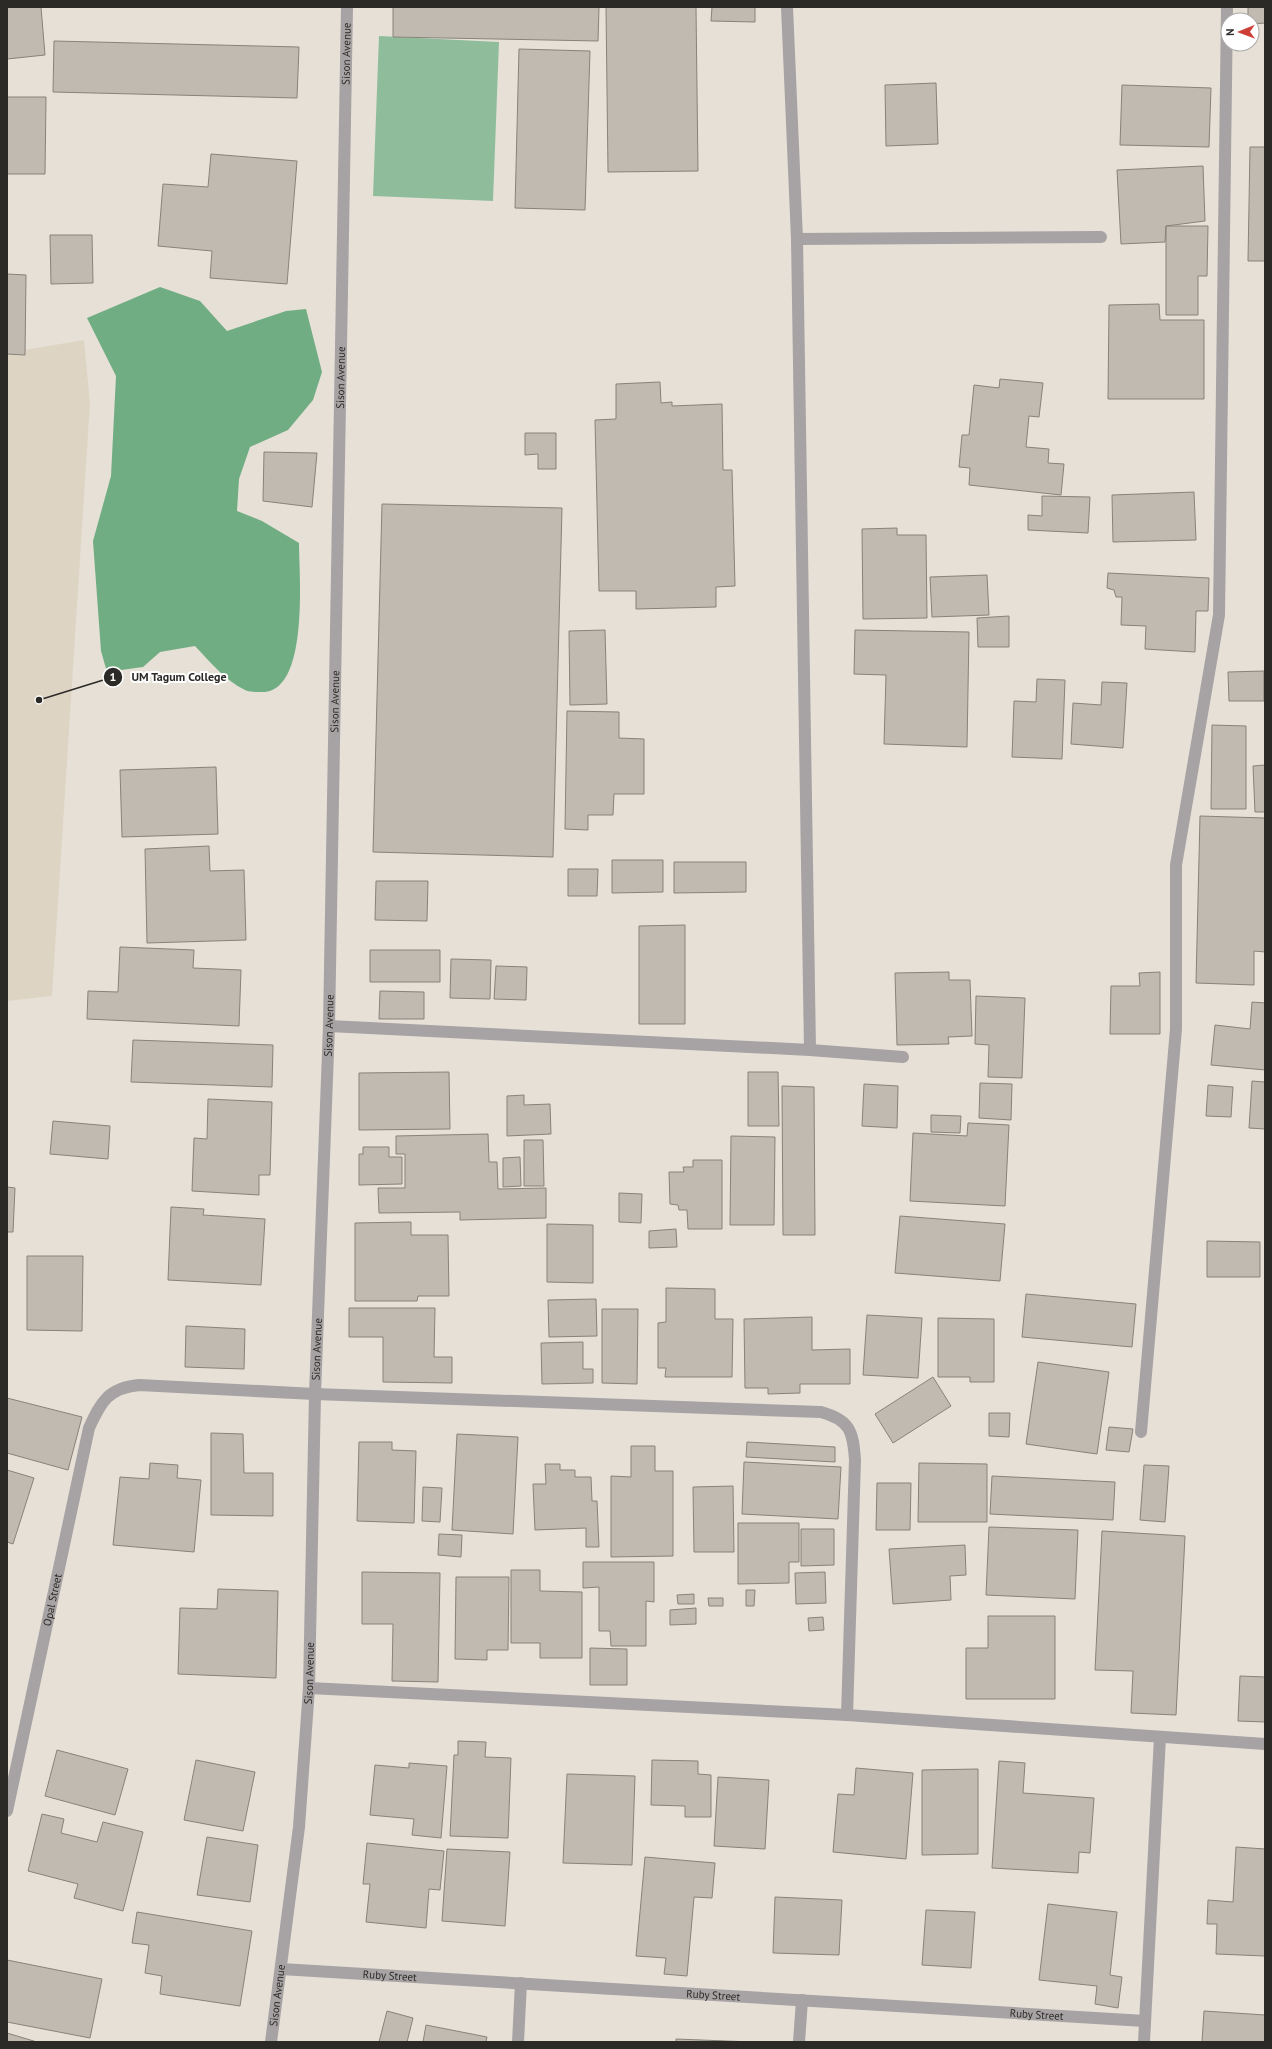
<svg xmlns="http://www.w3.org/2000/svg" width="1272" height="2049" font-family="'PT Sans',sans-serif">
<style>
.built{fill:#ded4c4}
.green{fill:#8fbd9b}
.forest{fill:#71ad82}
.building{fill:#c0bab1;stroke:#88837a}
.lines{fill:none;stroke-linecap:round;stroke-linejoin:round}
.lane{stroke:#a7a2a3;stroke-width:12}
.street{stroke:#a7a2a3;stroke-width:12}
.labels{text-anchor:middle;stroke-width:4;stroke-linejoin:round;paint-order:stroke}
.street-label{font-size:11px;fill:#2c2a27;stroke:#fff}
.leader{fill:none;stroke:#2c2a27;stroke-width:1.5}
.callout-dot{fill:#2c2a27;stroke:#fff;stroke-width:1.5}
.mark-label{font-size:12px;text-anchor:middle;font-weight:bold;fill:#fff}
.callout-label{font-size:12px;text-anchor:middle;font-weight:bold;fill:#2c2a27;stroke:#fff;stroke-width:4;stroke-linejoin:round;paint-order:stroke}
</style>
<rect width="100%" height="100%" fill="#e6e0d7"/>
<path class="built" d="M 84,340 L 90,403 L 52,996 L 7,1001 L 7,353 Z"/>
<path class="green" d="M 379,36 L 499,42 L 493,201 L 373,196 Z"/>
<path class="forest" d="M 160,287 L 200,301 L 227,331 L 286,311 L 306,309 L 322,372 L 313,400 L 288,430 L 250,447 L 239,479 L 237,511 L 262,521 L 299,543 C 299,574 310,696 260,692 C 255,692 249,692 245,690 C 225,680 210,662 195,646 L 160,652 L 143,667 L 107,672 L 101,651 L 93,541 L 111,476 L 116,376 L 87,318 Z"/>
<path class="building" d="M 7,7 L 41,7 L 45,55 L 7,59 Z
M 393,7 L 599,7 L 598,41 L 393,37 Z
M 606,7 L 696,7 L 698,171 L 608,172 Z
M 712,7 L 755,7 L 755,22 L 711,21 Z
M 1248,7 L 1265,7 L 1265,23 L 1252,24 L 1252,20 L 1248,20 Z
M 54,41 L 299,47 L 297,98 L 53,92 Z
M 519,49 L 590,51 L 585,210 L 515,208 Z
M 936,83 L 938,144 L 886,146 L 885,85 Z
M 1122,85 L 1211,88 L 1209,147 L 1120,145 Z
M 7,97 L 46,97 L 45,174 L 7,174 Z
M 1250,147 L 1265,147 L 1265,261 L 1248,261 Z
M 211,154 L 297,161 L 287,284 L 210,278 L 212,251 L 158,246 L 163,184 L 208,187 Z
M 1203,166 L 1205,221 L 1166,226 L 1165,242 L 1121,244 L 1117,170 Z
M 1166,226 L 1208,226 L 1207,276 L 1198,276 L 1198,315 L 1166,315 Z
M 50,235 L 92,235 L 93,283 L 51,284 Z
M 7,274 L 26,275 L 25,355 L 7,354 Z
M 1159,304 L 1160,320 L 1204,320 L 1204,399 L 1108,399 L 1109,305 Z
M 1000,379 L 1043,383 L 1039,417 L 1029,416 L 1026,447 L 1049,449 L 1048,463 L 1064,464 L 1061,495 L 969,485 L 970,468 L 959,467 L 962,435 L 969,435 L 974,385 L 999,388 Z
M 660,382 L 661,403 L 672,402 L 672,406 L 722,404 L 723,470 L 732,470 L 735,586 L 716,587 L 716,607 L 636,609 L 636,591 L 599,591 L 595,420 L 616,419 L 616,384 Z
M 525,433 L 556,433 L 556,469 L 538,469 L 538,454 L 525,455 Z
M 264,452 L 317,453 L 312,507 L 263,501 Z
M 1194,492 L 1196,540 L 1113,542 L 1112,495 Z
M 1042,496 L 1090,497 L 1088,533 L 1028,530 L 1028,515 L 1042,516 Z
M 382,504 L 562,508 L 553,857 L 373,852 Z
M 897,528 L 897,535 L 926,535 L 927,618 L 863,619 L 862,529 Z
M 1108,573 L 1209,578 L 1208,611 L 1196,611 L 1195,652 L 1145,649 L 1146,626 L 1121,625 L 1122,597 L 1116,597 L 1114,590 L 1107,588 Z
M 987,575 L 989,615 L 932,617 L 930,577 Z
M 1009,616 L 1009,647 L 978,647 L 977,618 Z
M 605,630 L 607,704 L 570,705 L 569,631 Z
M 855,630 L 969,632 L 967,747 L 884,744 L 886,675 L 854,674 Z
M 1264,671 L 1264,701 L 1229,701 L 1228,672 Z
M 1037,679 L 1065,680 L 1062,759 L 1012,757 L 1014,701 L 1036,702 Z
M 1102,682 L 1127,683 L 1123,748 L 1071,744 L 1073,703 L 1101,705 Z
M 567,711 L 619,712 L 619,738 L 644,739 L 644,794 L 614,794 L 613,815 L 588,815 L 588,830 L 565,829 Z
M 1212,725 L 1246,726 L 1246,809 L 1211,809 Z
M 1265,765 L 1265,812 L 1255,812 L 1253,766 Z
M 216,767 L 218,834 L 122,837 L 120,770 Z
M 1200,816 L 1265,818 L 1265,952 L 1254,951 L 1254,985 L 1196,983 Z
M 209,846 L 210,871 L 244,870 L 246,940 L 147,943 L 145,849 Z
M 612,860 L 663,860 L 663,892 L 612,893 Z
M 674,862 L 746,862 L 746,892 L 674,893 Z
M 568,869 L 598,869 L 597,896 L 568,896 Z
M 376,881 L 428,881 L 427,921 L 375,920 Z
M 685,925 L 685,1024 L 639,1024 L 639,926 Z
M 120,947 L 194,950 L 193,968 L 241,970 L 239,1026 L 87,1019 L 88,991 L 118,992 Z
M 370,950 L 440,950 L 440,982 L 370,982 Z
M 451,959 L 491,960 L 490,999 L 450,998 Z
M 496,966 L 527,967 L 526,1000 L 494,999 Z
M 949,972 L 949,980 L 970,980 L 972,1036 L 948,1037 L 949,1044 L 897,1045 L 895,973 Z
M 1160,972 L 1160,1034 L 1110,1034 L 1111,986 L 1140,986 L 1139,973 Z
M 380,991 L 424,992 L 424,1019 L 379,1019 Z
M 976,996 L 1025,998 L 1022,1078 L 988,1077 L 989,1045 L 975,1044 Z
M 1252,1002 L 1265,1003 L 1265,1070 L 1211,1065 L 1215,1025 L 1250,1029 Z
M 133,1040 L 273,1045 L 272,1087 L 131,1082 Z
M 449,1072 L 450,1129 L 359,1130 L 359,1073 Z
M 748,1072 L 778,1072 L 779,1126 L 748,1126 Z
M 1252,1081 L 1265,1082 L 1265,1129 L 1249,1128 Z
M 980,1083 L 1012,1084 L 1011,1120 L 979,1118 Z
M 864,1084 L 898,1086 L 897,1128 L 862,1126 Z
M 1208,1085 L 1233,1087 L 1231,1117 L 1206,1116 Z
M 782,1086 L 814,1087 L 815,1235 L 783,1235 Z
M 524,1095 L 524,1105 L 550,1104 L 551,1134 L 507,1136 L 507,1096 Z
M 208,1099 L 272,1102 L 270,1175 L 259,1175 L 259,1195 L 192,1191 L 194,1138 L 207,1139 Z
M 931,1115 L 961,1116 L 960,1133 L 931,1132 Z
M 53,1121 L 110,1126 L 108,1159 L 50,1154 Z
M 968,1123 L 1009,1125 L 1005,1206 L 910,1201 L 913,1133 L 967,1136 Z
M 488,1134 L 489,1162 L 497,1162 L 498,1189 L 546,1188 L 546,1218 L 460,1220 L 460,1212 L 379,1213 L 378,1188 L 405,1188 L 405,1154 L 396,1154 L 396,1136 Z
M 731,1136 L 775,1137 L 774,1225 L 730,1225 Z
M 524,1140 L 543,1140 L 544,1186 L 524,1186 Z
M 363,1147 L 389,1147 L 389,1157 L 402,1157 L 402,1184 L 359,1185 L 359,1154 L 363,1154 Z
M 520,1157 L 521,1186 L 503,1187 L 503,1158 Z
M 693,1160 L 722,1160 L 722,1229 L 688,1229 L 687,1210 L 679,1210 L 678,1205 L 670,1204 L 669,1172 L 684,1172 L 683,1167 L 693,1167 Z
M 7,1187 L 15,1188 L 13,1232 L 7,1232 Z
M 619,1193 L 642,1194 L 641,1223 L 619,1222 Z
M 171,1207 L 204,1209 L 203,1215 L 265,1219 L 261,1285 L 168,1280 Z
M 900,1216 L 1005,1224 L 1000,1281 L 895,1273 Z
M 411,1222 L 411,1235 L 448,1235 L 449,1296 L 418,1296 L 417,1301 L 355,1301 L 355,1223 Z
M 547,1224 L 593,1225 L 593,1283 L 547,1282 Z
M 676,1229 L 677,1247 L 649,1248 L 649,1231 Z
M 1207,1241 L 1260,1242 L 1260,1277 L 1207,1277 Z
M 27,1256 L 83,1256 L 82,1331 L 27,1330 Z
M 666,1288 L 715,1289 L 715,1319 L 733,1319 L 732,1377 L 665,1377 L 666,1368 L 658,1368 L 658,1323 L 666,1322 Z
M 1026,1294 L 1136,1304 L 1132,1347 L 1022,1337 Z
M 596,1299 L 597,1336 L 549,1337 L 548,1300 Z
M 349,1308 L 435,1308 L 434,1357 L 452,1357 L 452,1383 L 383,1382 L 383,1337 L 349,1337 Z
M 602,1309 L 638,1309 L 637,1384 L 602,1383 Z
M 867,1315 L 922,1318 L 918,1378 L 863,1375 Z
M 812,1317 L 812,1350 L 850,1349 L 850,1384 L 800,1384 L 800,1393 L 768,1394 L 768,1388 L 745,1388 L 744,1319 Z
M 938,1318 L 994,1319 L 994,1382 L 970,1382 L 970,1377 L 938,1377 Z
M 186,1326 L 245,1329 L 244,1369 L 185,1367 Z
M 583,1342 L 583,1369 L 593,1369 L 593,1383 L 542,1384 L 541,1343 Z
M 1038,1362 L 1109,1372 L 1097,1454 L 1026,1444 Z
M 933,1377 L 951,1406 L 893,1443 L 875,1414 Z
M 7,1398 L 82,1417 L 68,1470 L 7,1453 Z
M 989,1413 L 1010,1413 L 1009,1437 L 989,1436 Z
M 1109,1427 L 1133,1429 L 1129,1452 L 1106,1450 Z
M 211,1433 L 243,1434 L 244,1473 L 273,1473 L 273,1516 L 211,1515 Z
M 457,1434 L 518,1437 L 513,1534 L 452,1530 Z
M 359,1442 L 392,1442 L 392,1450 L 416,1451 L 414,1523 L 357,1521 Z
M 747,1442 L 835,1447 L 835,1462 L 746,1457 Z
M 631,1446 L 655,1446 L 655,1471 L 673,1471 L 673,1556 L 611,1557 L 611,1476 L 631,1477 Z
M 744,1462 L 841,1467 L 838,1519 L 742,1514 Z
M 150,1463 L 178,1465 L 177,1478 L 201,1480 L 194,1552 L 113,1545 L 120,1477 L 149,1479 Z
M 919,1463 L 987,1464 L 987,1522 L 918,1522 Z
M 545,1464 L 560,1464 L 560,1470 L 575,1470 L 575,1477 L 591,1477 L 592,1501 L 597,1501 L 599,1547 L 586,1547 L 586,1528 L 535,1530 L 533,1484 L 546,1484 Z
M 1144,1465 L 1169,1466 L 1165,1522 L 1140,1520 Z
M 7,1470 L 34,1478 L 13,1544 L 7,1542 Z
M 992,1476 L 1115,1482 L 1113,1520 L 990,1514 Z
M 877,1483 L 911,1483 L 910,1530 L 876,1530 Z
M 733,1486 L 734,1552 L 694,1552 L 693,1487 Z
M 423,1487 L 442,1488 L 440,1522 L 422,1521 Z
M 738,1523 L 799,1523 L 799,1562 L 789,1562 L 789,1583 L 738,1584 Z
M 989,1527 L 1078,1530 L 1075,1599 L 986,1595 Z
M 801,1529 L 834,1529 L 834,1565 L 801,1566 Z
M 1102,1531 L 1185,1536 L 1176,1715 L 1131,1713 L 1133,1671 L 1095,1670 Z
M 439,1534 L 462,1535 L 461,1557 L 438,1555 Z
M 965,1545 L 966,1575 L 950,1576 L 951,1600 L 893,1604 L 889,1549 Z
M 583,1562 L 654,1562 L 654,1602 L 646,1601 L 646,1646 L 611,1646 L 610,1631 L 599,1631 L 599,1587 L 583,1588 Z
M 511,1570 L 540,1570 L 540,1591 L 582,1592 L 582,1658 L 540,1658 L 540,1643 L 511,1643 Z
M 362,1572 L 440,1573 L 438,1682 L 392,1681 L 393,1624 L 362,1624 Z
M 825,1572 L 826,1603 L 796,1604 L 795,1573 Z
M 456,1577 L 509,1577 L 508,1650 L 487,1650 L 487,1660 L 455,1659 Z
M 218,1589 L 278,1591 L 276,1678 L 178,1674 L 180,1608 L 217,1609 Z
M 746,1590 L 755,1590 L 754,1606 L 746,1606 Z
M 694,1594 L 694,1604 L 678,1604 L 677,1595 Z
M 708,1598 L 723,1598 L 723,1606 L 709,1606 Z
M 696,1608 L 696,1624 L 670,1625 L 670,1610 Z
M 988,1616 L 1055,1616 L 1055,1699 L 966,1699 L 966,1648 L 988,1648 Z
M 823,1617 L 824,1630 L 809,1631 L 808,1618 Z
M 590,1648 L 627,1649 L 627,1685 L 590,1685 Z
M 1240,1676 L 1265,1677 L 1265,1722 L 1238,1721 Z
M 458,1741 L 486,1742 L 485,1757 L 511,1758 L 508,1838 L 450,1836 L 454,1755 L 458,1755 Z
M 57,1750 L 128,1769 L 115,1815 L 45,1796 Z
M 196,1760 L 255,1772 L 243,1831 L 184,1820 Z
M 652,1760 L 698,1761 L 698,1774 L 711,1775 L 711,1817 L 685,1817 L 685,1806 L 651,1805 Z
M 999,1761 L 1025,1763 L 1023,1793 L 1094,1798 L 1090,1853 L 1079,1852 L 1078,1873 L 992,1868 Z
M 409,1763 L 447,1766 L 441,1838 L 412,1835 L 414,1819 L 370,1815 L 375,1765 L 409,1768 Z
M 856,1768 L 913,1773 L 906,1859 L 833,1852 L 838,1794 L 854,1795 Z
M 978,1769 L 978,1854 L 922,1855 L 922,1770 Z
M 567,1774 L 635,1776 L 632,1865 L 563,1863 Z
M 718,1777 L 769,1780 L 765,1849 L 714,1846 Z
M 42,1814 L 64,1819 L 61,1833 L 97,1842 L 103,1822 L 143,1832 L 123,1911 L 74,1898 L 78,1884 L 28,1871 Z
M 207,1837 L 258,1845 L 250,1902 L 197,1895 Z
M 367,1843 L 444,1851 L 440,1890 L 429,1889 L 426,1928 L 366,1922 L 370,1884 L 363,1884 Z
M 1236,1847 L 1265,1849 L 1265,1956 L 1216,1954 L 1217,1924 L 1207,1924 L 1208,1900 L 1233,1902 Z
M 447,1849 L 510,1852 L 505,1926 L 442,1921 Z
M 645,1857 L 715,1863 L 712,1898 L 694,1897 L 687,1976 L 664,1974 L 666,1958 L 636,1956 Z
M 775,1897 L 842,1900 L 839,1955 L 773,1953 Z
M 1048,1904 L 1117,1912 L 1110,1975 L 1122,1977 L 1118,2008 L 1095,2004 L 1097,1986 L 1039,1980 Z
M 926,1910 L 975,1912 L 971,1968 L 922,1965 Z
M 137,1912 L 252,1931 L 240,2006 L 160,1994 L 162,1976 L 145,1973 L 149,1945 L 132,1943 Z
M 7,1960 L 102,1979 L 90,2038 L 7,2022 Z
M 387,2011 L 413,2018 L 407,2042 L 379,2042 Z
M 1204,2011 L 1265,2015 L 1265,2042 L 1202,2042 Z
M 426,2025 L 487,2037 L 486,2042 L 423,2042 Z
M 7,2033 L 37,2042 L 7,2042 Z
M 676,2039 L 752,2042 L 676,2042 Z"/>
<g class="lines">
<path class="lane" d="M 797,239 L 1101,237"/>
<g class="street">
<path d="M 787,7 L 797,239 L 810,1050"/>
<path d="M 329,1026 L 810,1050 L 903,1057"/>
<path d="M 1141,1432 L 1176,1029 L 1176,865 L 1219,615 L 1227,7"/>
<path d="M 309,1688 L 847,1715 L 1265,1744"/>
<path id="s1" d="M 7,1811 L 89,1428 C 101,1402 108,1388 139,1385 L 315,1394 L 821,1412 C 850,1420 853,1431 855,1460 L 847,1715"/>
<path id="s2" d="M 281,1969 L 1145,2021"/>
<path id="s3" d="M 271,2042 L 299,1827 L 309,1688 L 315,1394 L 329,1026 L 347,7"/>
<path d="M 518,2042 L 521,1983"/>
<path d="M 799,2042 L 802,2000"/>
<path d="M 1144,2042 L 1160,1737"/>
</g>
</g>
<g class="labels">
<g class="street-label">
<text dy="4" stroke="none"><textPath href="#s3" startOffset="1991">Sison Avenue</textPath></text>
<text dy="4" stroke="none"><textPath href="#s3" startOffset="1667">Sison Avenue</textPath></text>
<text dy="4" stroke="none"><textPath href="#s3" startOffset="1343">Sison Avenue</textPath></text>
<text dy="4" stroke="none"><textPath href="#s3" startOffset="1019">Sison Avenue</textPath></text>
<text dy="4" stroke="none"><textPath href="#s3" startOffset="695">Sison Avenue</textPath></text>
<text dy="4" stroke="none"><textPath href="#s1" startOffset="216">Opal Street</textPath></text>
<text dy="4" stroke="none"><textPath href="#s3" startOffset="371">Sison Avenue</textPath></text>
<text dy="4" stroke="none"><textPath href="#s2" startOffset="109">Ruby Street</textPath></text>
<text dy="4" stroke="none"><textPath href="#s2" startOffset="433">Ruby Street</textPath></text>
<text dy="4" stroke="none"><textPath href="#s3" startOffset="47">Sison Avenue</textPath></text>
<text dy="4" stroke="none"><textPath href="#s2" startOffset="757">Ruby Street</textPath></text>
</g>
</g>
<path class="leader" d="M39 700L113 677"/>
<g class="callout-dot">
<circle cx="39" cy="700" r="4"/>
<circle cx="113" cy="677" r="10"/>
</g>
<g class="mark-label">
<text x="113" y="681">1</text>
</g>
<g class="callout-label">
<text x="179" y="681">UM Tagum College</text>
</g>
<rect width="1272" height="2049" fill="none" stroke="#2c2a27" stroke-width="16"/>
<g transform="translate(1240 32) rotate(269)"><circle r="19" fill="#ffffff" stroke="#abaaa9"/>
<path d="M0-3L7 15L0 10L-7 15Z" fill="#ce4037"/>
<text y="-6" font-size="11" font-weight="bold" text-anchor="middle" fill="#2c2a27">N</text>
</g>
</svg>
